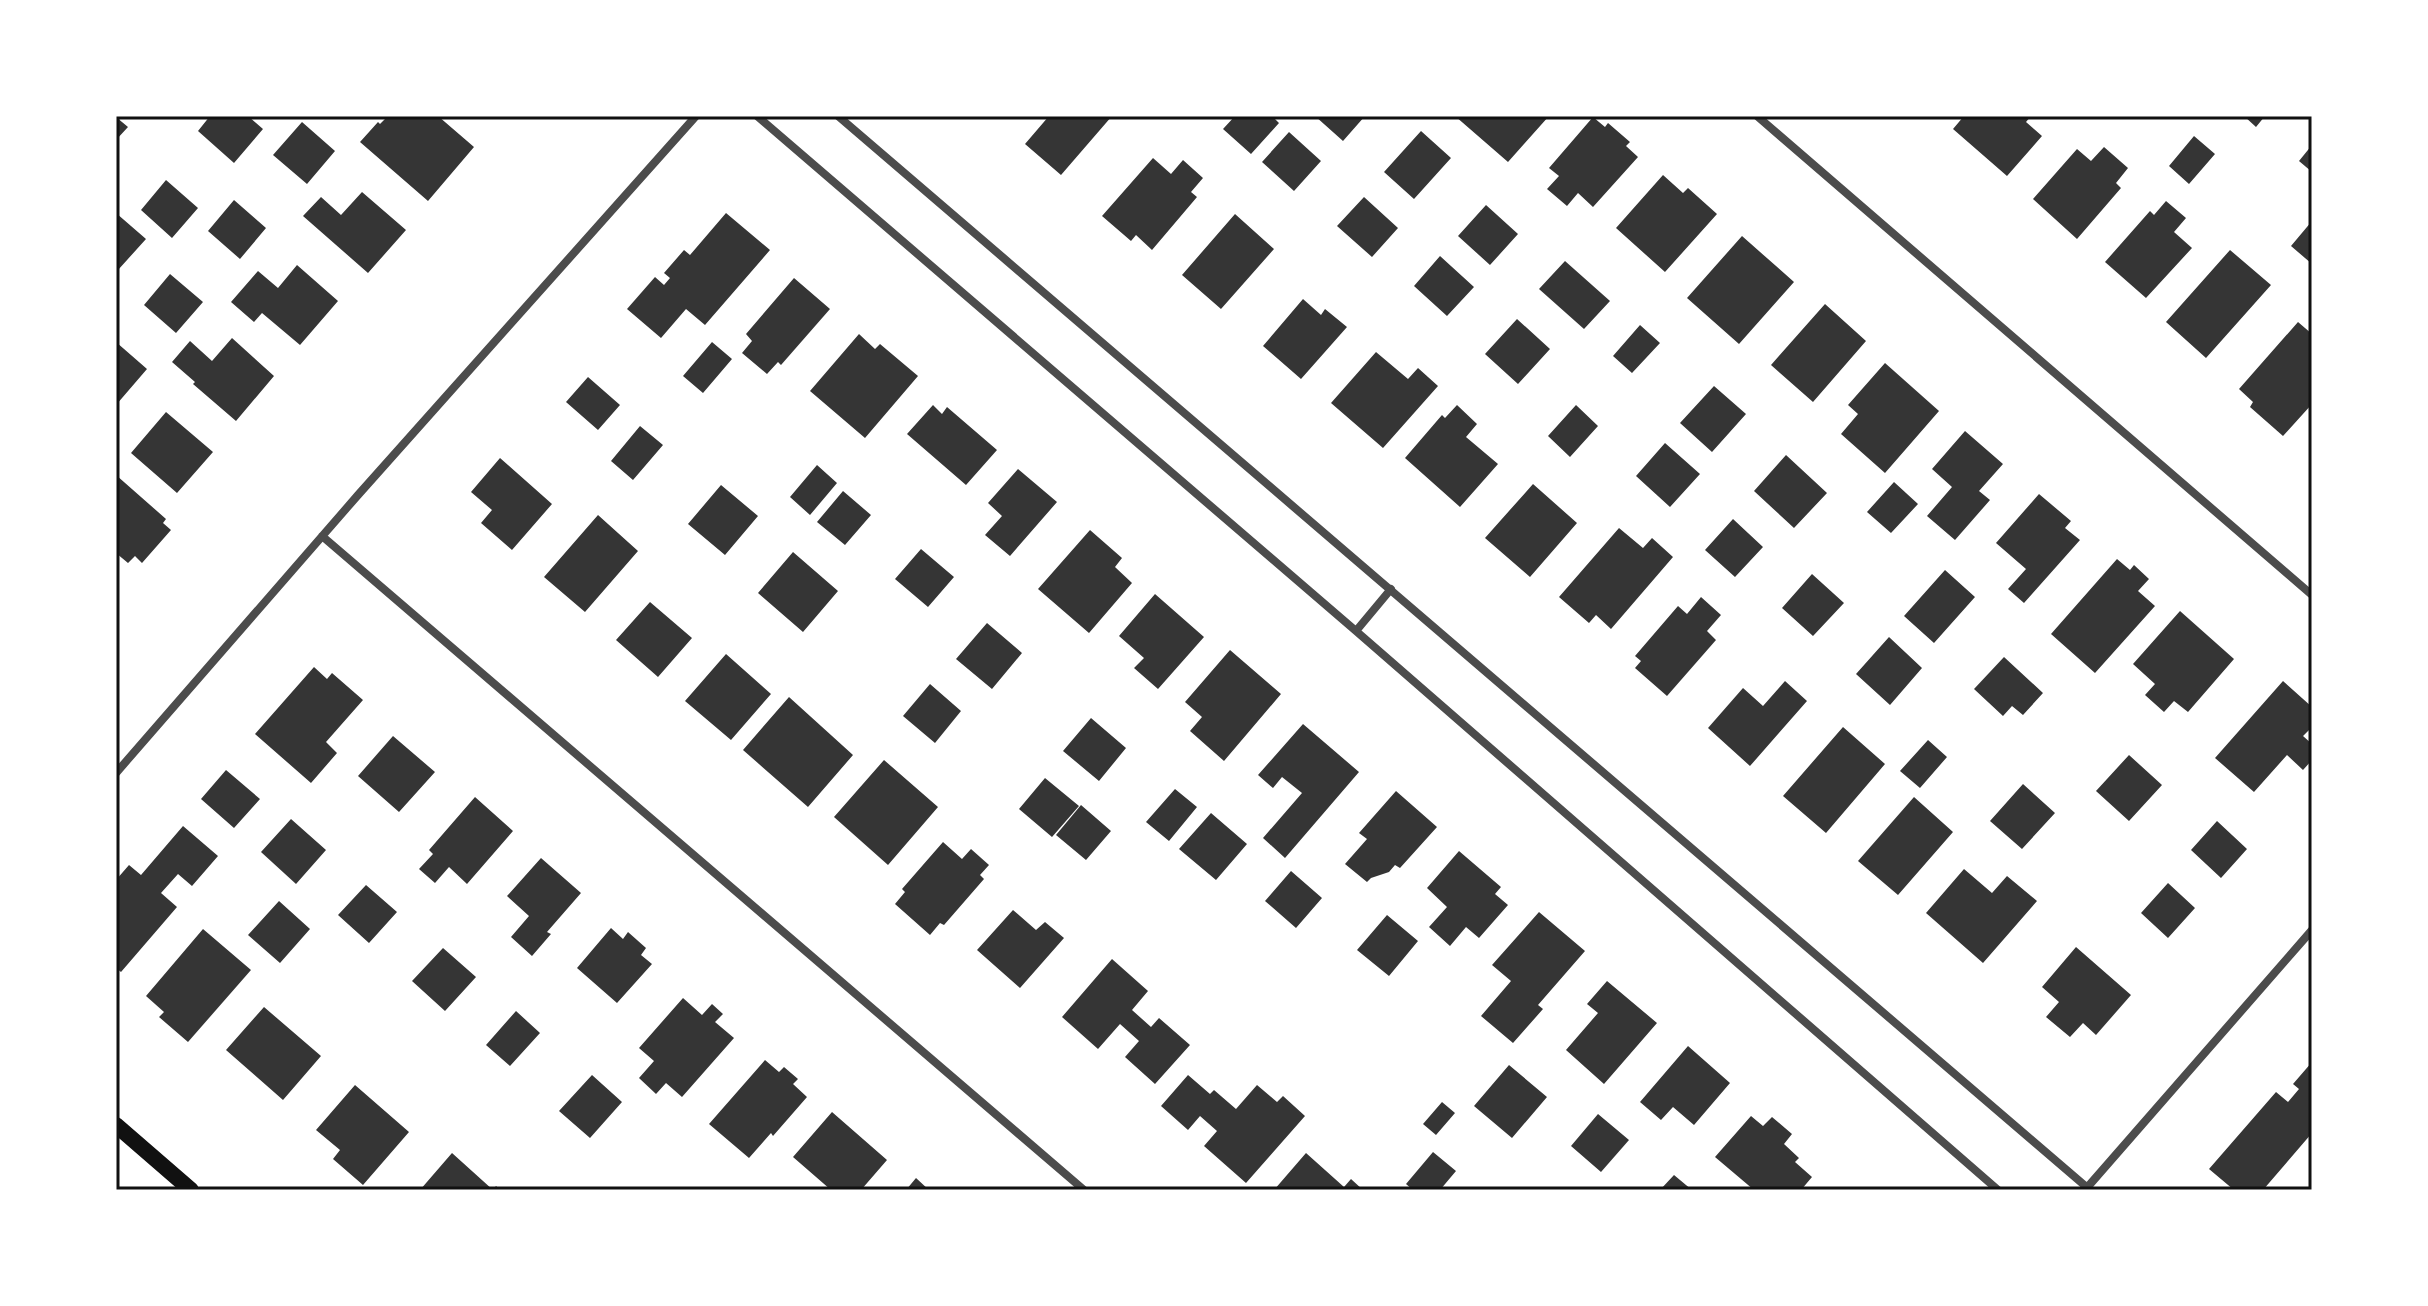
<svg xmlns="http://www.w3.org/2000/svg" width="2428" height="1306" font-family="Manrope,sans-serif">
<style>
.building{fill:#353535}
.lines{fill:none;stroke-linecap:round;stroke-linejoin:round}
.minor{stroke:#4c4c4c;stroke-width:8}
.secondary{stroke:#111;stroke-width:16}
.neatline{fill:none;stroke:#111;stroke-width:3}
</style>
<rect width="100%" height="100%" fill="#fff"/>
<path class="building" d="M 210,116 L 248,116 L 263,129 L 234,163 L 198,131 Z
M 388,116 L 412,116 L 415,118 L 417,116 L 438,116 L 474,147 L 428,201 L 360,142 L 378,122 L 380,124 Z
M 1049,116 L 1112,116 L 1061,175 L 1025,144 Z
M 1235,116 L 1272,116 L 1279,123 L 1251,154 L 1223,129 Z
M 1315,116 L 1365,116 L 1343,141 Z
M 1455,116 L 1549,116 L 1508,162 Z
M 1964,116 L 2031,116 L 2026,122 L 2042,136 L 2007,176 L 1953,129 Z
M 2244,116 L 2265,116 L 2256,127 Z
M 116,117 L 128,127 L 116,140 Z
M 1593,117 L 1605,127 L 1608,123 L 1630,142 L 1626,146 L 1638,157 L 1593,207 L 1578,193 L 1567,206 L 1547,189 L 1559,176 L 1549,168 Z
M 302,122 L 335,151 L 307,184 L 273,155 Z
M 1421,131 L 1451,158 L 1414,199 L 1384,172 Z
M 1289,132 L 1321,161 L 1294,191 L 1262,162 Z
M 2194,136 L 2215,154 L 2189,184 L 2169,166 Z
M 2312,145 L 2312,172 L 2299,161 Z
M 2104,147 L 2128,168 L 2116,183 L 2121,188 L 2077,239 L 2033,199 L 2077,149 L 2091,161 Z
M 1153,158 L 1171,174 L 1183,160 L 1203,178 L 1191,192 L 1197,197 L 1152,250 L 1136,235 L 1131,241 L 1102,216 Z
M 1663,175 L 1683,193 L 1688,188 L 1717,214 L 1665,272 L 1616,228 Z
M 166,180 L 198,208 L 172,238 L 141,210 Z
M 362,192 L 406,230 L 368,273 L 303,216 L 321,197 L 341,215 Z
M 1364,197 L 1398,228 L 1372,257 L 1337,226 Z
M 234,200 L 266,228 L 240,259 L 208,231 Z
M 2166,201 L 2186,218 L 2174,232 L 2192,248 L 2146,298 L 2105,262 L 2150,211 L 2154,215 Z
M 1486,205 L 1518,234 L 1490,265 L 1458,236 Z
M 116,213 L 146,239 L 118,270 L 116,268 Z
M 726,213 L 770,250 L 705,325 L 686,309 L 661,338 L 627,309 L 655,277 L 664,285 L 670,278 L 664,273 L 684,250 L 690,255 Z
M 1235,214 L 1274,249 L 1221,309 L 1182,275 Z
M 2312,221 L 2312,264 L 2291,246 Z
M 1742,236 L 1794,282 L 1739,344 L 1687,298 Z
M 2230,250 L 2271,285 L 2206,358 L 2166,322 Z
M 1440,256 L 1474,287 L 1447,316 L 1414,286 Z
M 1565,261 L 1610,301 L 1584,329 L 1539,289 Z
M 297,265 L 338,301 L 300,345 L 262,313 L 254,322 L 231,302 L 258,271 L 278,288 Z
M 170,274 L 203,302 L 176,333 L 144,305 Z
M 794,278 L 830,309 L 781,365 L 778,362 L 767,374 L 742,353 L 752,341 L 746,334 Z
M 1303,299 L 1321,315 L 1325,309 L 1347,327 L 1301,379 L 1263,346 Z
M 1825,304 L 1866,341 L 1813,402 L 1771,365 Z
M 1517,319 L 1550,349 L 1518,384 L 1485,354 Z
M 2298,322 L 2312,334 L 2312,404 L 2283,436 L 2250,407 L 2253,402 L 2239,389 Z
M 1640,325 L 1660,343 L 1632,373 L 1613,356 Z
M 859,334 L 875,349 L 880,344 L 918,376 L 865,438 L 810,391 Z
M 232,338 L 274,376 L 236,421 L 193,384 L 195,382 L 172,362 L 190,341 L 212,361 Z
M 116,342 L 147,369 L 116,405 Z
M 712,342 L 732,359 L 703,393 L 683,376 Z
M 1376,352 L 1408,379 L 1418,368 L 1438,386 L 1383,448 L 1331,403 Z
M 1885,363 L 1939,411 L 1885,473 L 1841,434 L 1858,414 L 1848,405 Z
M 588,377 L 620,405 L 598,430 L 566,402 Z
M 1714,386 L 1746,414 L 1712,452 L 1680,423 Z
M 933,405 L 942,414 L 947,407 L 997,450 L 966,485 L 907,434 Z
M 1457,405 L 1477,424 L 1466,437 L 1498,464 L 1460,507 L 1405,458 L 1442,415 L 1445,418 Z
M 1576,405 L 1598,426 L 1570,457 L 1548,436 Z
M 166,412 L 213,452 L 177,493 L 131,453 Z
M 640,426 L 663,445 L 633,480 L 611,461 Z
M 1965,431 L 2003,464 L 1979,491 L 1990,500 L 1955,540 L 1927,516 L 1952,487 L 1932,469 Z
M 1665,443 L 1700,474 L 1670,507 L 1636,476 Z
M 1786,455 L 1827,493 L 1794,528 L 1754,491 Z
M 500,458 L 552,504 L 512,550 L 481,523 L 492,510 L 471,492 Z
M 817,465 L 837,483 L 810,515 L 790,497 Z
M 1018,469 L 1057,502 L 1010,556 L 985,535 L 1002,516 L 988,503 Z
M 116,475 L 166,519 L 163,523 L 171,530 L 142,563 L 135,556 L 128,563 L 116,553 Z
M 1894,482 L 1918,504 L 1891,533 L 1867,512 Z
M 1533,484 L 1577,523 L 1530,577 L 1485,538 Z
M 721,485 L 758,516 L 725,555 L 688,524 Z
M 843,491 L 871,515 L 845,545 L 817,522 Z
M 2039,494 L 2071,521 L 2065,528 L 2080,540 L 2024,603 L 2008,589 L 2026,569 L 1996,543 Z
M 598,515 L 638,551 L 585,612 L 544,577 Z
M 1733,519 L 1763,547 L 1735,577 L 1705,550 Z
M 1619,528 L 1643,548 L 1652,538 L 1673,557 L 1611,629 L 1596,615 L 1589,623 L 1559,597 Z
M 1090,530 L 1122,558 L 1115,567 L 1132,583 L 1089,633 L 1038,589 Z
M 921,549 L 954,577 L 928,607 L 895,579 Z
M 793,552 L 838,591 L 803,632 L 758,593 Z
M 2117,559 L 2130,570 L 2134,565 L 2149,579 L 2138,591 L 2155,606 L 2095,673 L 2051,634 Z
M 1945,570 L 1975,597 L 1934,643 L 1904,616 Z
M 1812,574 L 1844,603 L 1813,636 L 1782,608 Z
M 1155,594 L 1204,637 L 1158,689 L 1134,668 L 1144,658 L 1119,636 Z
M 1701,597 L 1721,615 L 1707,631 L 1716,640 L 1667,696 L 1635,668 L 1641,661 L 1635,656 L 1678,606 L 1687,614 Z
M 650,602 L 692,638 L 658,677 L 616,640 Z
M 2180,611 L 2234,659 L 2188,712 L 2174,701 L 2164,712 L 2145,695 L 2155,684 L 2133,664 Z
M 987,623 L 1022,653 L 992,689 L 956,659 Z
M 1889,637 L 1922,668 L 1890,705 L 1856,674 Z
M 1230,650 L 1281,694 L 1224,761 L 1190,731 L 1202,717 L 1185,702 Z
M 726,654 L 771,694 L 731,740 L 685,701 Z
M 2004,657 L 2043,693 L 2023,715 L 2012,706 L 2003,716 L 1974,689 Z
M 314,667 L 327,679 L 332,673 L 363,700 L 326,742 L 337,753 L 311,783 L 255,734 Z
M 1785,681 L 1807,701 L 1750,766 L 1708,728 L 1743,688 L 1763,706 Z
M 2283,681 L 2312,707 L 2312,727 L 2303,736 L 2312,744 L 2312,760 L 2303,770 L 2287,755 L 2254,792 L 2215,758 Z
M 930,684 L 961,711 L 935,743 L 903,716 Z
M 789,697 L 853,755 L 808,807 L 743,750 Z
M 1091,718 L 1126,748 L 1099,781 L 1063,751 Z
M 1303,724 L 1359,772 L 1285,858 L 1263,838 L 1302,793 L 1282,777 L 1273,788 L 1258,775 Z
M 1843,727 L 1885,764 L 1826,833 L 1783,796 Z
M 393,736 L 435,772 L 399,812 L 358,776 Z
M 1928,740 L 1947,757 L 1920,788 L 1900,771 Z
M 2129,755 L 2162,785 L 2129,821 L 2096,791 Z
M 884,760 L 938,807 L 888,865 L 834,817 Z
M 226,770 L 260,799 L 234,828 L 201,799 Z
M 1045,778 L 1079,806 L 1052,837 L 1019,809 Z
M 2023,784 L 2055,813 L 2022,849 L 1990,821 Z
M 1175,789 L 1197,807 L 1169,841 L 1146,822 Z
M 1396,791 L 1437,827 L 1400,868 L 1395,865 L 1389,872 L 1371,878 L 1367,882 L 1345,864 L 1367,839 L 1359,833 Z
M 475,797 L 513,831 L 467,884 L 449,867 L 435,883 L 419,869 L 433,854 L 429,850 Z
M 1914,797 L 1953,832 L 1898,895 L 1858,861 Z
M 1081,805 L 1111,831 L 1086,860 L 1056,835 Z
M 1211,813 L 1247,844 L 1216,880 L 1179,849 Z
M 291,819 L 326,850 L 296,884 L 261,852 Z
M 2217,821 L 2247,849 L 2221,878 L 2191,850 Z
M 183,826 L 218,856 L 192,886 L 178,874 L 161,893 L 177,907 L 121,972 L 116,968 L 116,880 L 129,865 L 141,875 Z
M 943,842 L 962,859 L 971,849 L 989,865 L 980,875 L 984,879 L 944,925 L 940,923 L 930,935 L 895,904 L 905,892 L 902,889 Z
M 1459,851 L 1501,887 L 1495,894 L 1508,905 L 1479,938 L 1466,927 L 1450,946 L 1429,927 L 1447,907 L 1427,888 Z
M 541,858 L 581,893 L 547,932 L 551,934 L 532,956 L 511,937 L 529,916 L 507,896 Z
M 1964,869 L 1992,893 L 2007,876 L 2037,901 L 1983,963 L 1926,913 Z
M 1291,871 L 1322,898 L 1296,928 L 1265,901 Z
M 2168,883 L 2195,908 L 2168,938 L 2141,913 Z
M 366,885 L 397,912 L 369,943 L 338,915 Z
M 279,901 L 310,929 L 280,963 L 248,935 Z
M 1013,910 L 1036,930 L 1045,922 L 1064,938 L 1020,988 L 977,950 Z
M 1539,912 L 1585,951 L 1538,1005 L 1543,1009 L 1513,1043 L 1481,1016 L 1511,981 L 1492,965 Z
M 1387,915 L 1418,941 L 1389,976 L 1357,950 Z
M 611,928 L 623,939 L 628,932 L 646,948 L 641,955 L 652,964 L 617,1003 L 577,968 Z
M 203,929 L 251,970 L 188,1042 L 159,1017 L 164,1012 L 146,996 Z
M 2076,947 L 2131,995 L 2096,1035 L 2083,1023 L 2070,1037 L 2046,1017 L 2059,1002 L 2042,987 Z
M 443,948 L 476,977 L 445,1011 L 412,981 Z
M 1112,959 L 1148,991 L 1132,1010 L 1151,1027 L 1159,1018 L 1190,1045 L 1155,1084 L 1125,1057 L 1139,1041 L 1120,1024 L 1098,1049 L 1062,1017 Z
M 1607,981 L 1657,1023 L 1604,1084 L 1566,1050 L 1598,1013 L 1587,1004 Z
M 683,998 L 702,1015 L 712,1004 L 723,1014 L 715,1022 L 734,1038 L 682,1097 L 666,1083 L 656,1094 L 639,1078 L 654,1061 L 639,1048 Z
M 264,1007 L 321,1056 L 283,1100 L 226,1050 Z
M 516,1011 L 540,1033 L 510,1066 L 486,1045 Z
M 1688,1046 L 1730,1083 L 1694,1125 L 1673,1107 L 1661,1120 L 1640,1102 Z
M 765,1060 L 779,1072 L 784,1067 L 798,1079 L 793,1084 L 807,1097 L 773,1136 L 771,1133 L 749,1158 L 709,1124 Z
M 2312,1062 L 2312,1133 L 2263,1190 L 2234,1190 L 2209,1169 L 2276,1092 L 2288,1102 L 2299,1089 L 2293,1084 Z
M 1509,1065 L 1547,1097 L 1512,1138 L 1474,1106 Z
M 592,1075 L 622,1102 L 590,1138 L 559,1111 Z
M 1188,1075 L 1210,1094 L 1214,1090 L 1236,1109 L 1257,1085 L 1277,1102 L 1283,1096 L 1305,1116 L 1246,1183 L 1204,1146 L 1217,1131 L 1200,1116 L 1188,1130 L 1161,1106 Z
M 355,1085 L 409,1132 L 363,1185 L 333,1159 L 340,1150 L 316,1130 Z
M 1442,1102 L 1455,1113 L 1436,1135 L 1423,1124 Z
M 832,1112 L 887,1160 L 861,1190 L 831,1190 L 793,1157 Z
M 1598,1114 L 1629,1140 L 1601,1172 L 1571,1146 Z
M 1751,1116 L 1763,1126 L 1772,1117 L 1792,1134 L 1784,1144 L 1799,1158 L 1795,1162 L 1812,1177 L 1801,1190 L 1775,1190 L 1773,1188 L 1771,1190 L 1754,1190 L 1715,1157 Z
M 1433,1152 L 1456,1171 L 1440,1190 L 1413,1190 L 1406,1184 Z
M 452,1153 L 493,1190 L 496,1186 L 500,1190 L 420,1190 Z
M 1306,1153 L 1344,1187 L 1351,1179 L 1363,1190 L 1274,1190 Z
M 1674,1175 L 1692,1190 L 1660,1190 Z
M 916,1178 L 929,1190 L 906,1190 Z"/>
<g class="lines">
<path class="minor" d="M 757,116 L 1356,631 L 1998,1190
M 838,116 L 2090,1190
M 1757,116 L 2312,595
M 322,536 L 1084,1190
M 1356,631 L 1391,589
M 116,773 L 358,495 L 696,116
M 2085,1190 L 2312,930"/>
<path class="secondary" d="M 116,1125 L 191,1190"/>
</g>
<rect width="2428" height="1306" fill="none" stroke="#ffffff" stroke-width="236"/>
<rect x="118" y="118" width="2192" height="1070" class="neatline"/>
</svg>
